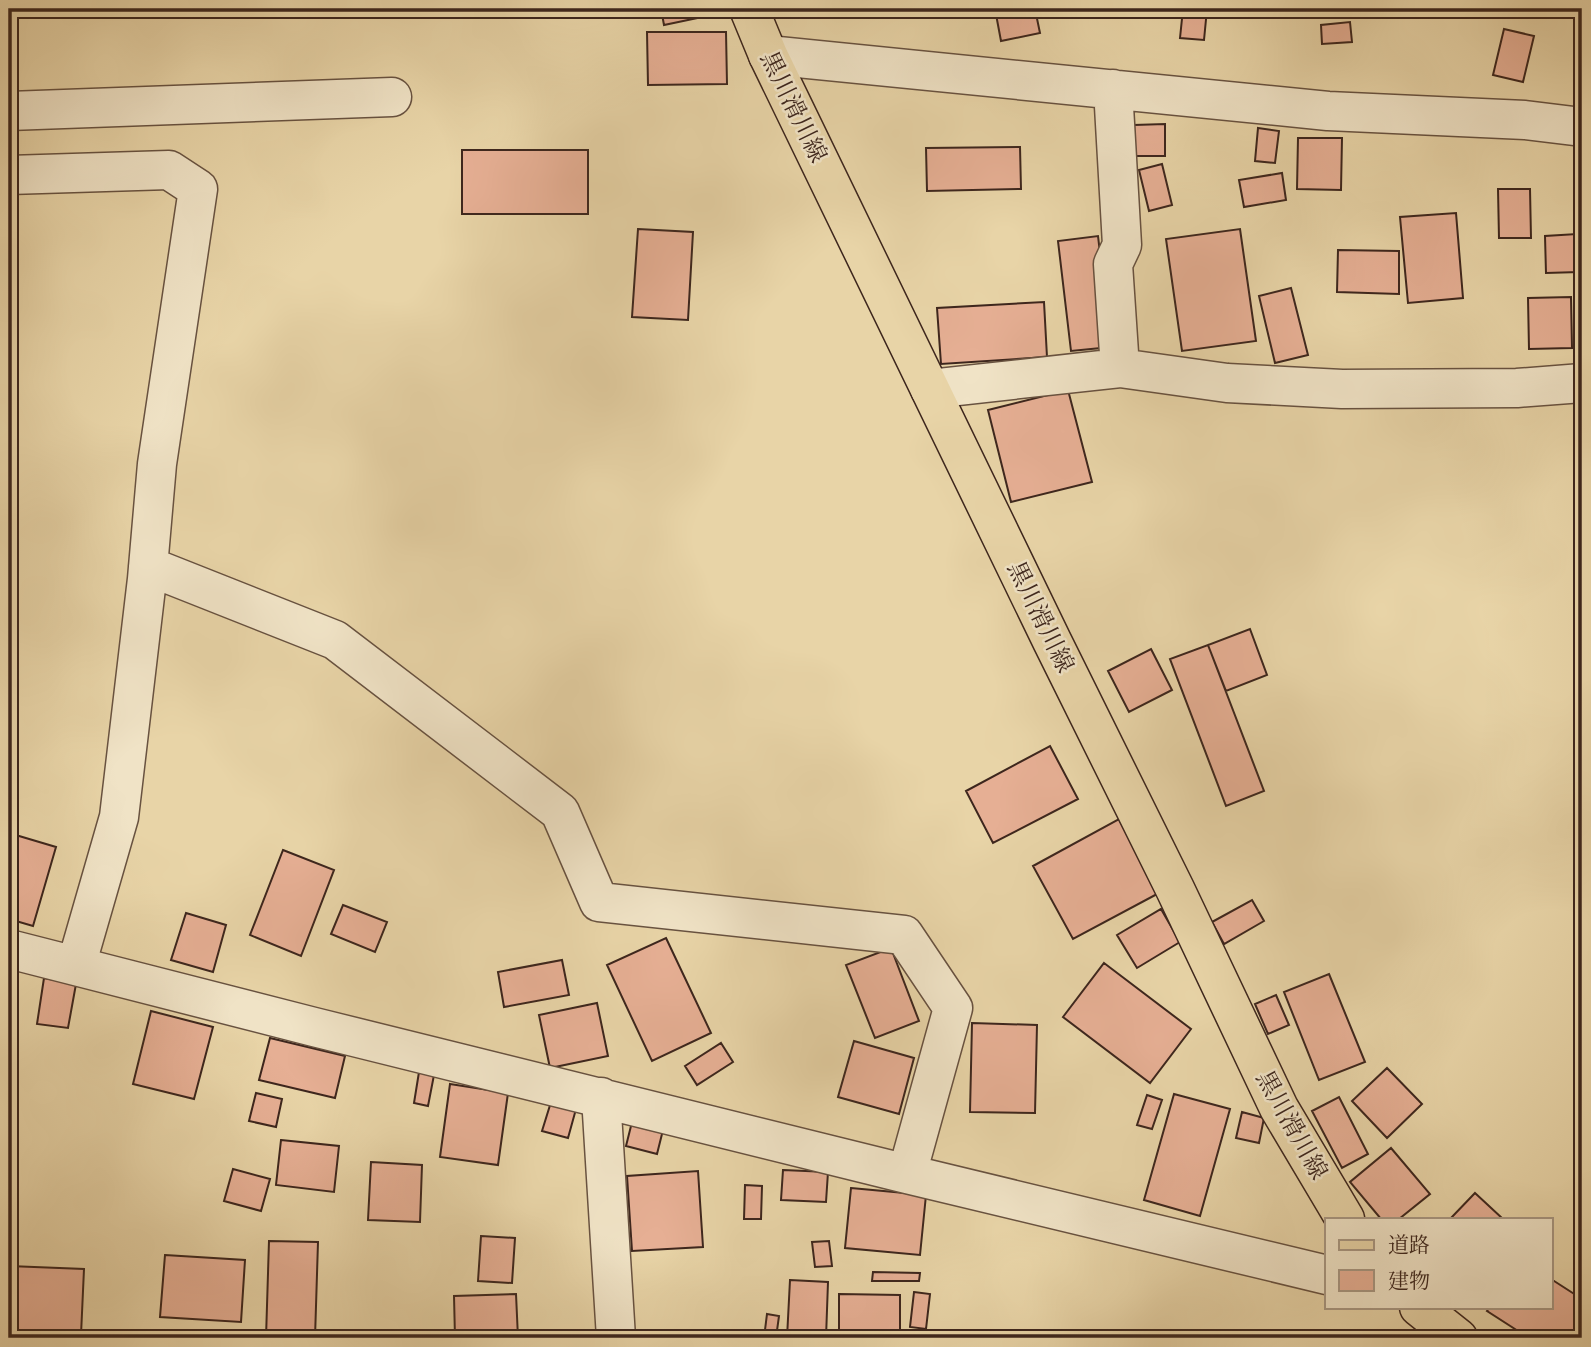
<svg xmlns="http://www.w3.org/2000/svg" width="1591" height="1347" font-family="'Old Standard TT','Noto Serif JP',serif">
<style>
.building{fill:#e6af94;stroke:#3d261d;stroke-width:2}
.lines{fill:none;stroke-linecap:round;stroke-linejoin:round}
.minor-casing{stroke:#685240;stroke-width:41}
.major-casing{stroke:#3d261d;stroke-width:41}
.minor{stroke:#f0e3c6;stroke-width:38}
.major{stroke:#e8d4a7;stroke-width:38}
.labels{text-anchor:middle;stroke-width:5;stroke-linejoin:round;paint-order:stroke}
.street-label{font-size:24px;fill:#3d261d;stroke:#f0e3c6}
</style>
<rect width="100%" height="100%" fill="#e8d4a7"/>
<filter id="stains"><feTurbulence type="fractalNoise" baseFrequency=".00286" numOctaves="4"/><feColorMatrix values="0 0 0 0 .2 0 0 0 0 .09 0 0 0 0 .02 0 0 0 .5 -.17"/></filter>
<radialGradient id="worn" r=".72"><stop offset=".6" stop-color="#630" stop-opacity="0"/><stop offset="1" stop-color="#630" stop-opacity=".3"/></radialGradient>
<path class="building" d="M 661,9 L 711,9 L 712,15 L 664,25 Z
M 995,9 L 1035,9 L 1040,33 L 1001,41 Z
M 1183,9 L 1207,9 L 1204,40 L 1180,38 Z
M 1516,9 L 1559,9 L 1557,16 L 1515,11 Z
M 1570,9 L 1582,9 L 1582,15 L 1569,14 Z
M 1350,22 L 1352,42 L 1322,44 L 1321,25 Z
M 1504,29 L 1534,36 L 1523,82 L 1493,75 Z
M 647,32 L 726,32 L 727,84 L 648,85 Z
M 1165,124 L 1165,156 L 1135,156 L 1134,125 Z
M 1258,128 L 1279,131 L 1275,163 L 1255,161 Z
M 1298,138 L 1342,138 L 1341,190 L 1297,189 Z
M 1020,147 L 1021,189 L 927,191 L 926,148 Z
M 462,150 L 588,150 L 588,214 L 462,214 Z
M 1162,164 L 1172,205 L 1149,211 L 1139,170 Z
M 1282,173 L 1286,200 L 1244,207 L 1239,180 Z
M 1498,189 L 1530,189 L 1531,238 L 1499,238 Z
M 1456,213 L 1463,298 L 1408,303 L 1400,217 Z
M 638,229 L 693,232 L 688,320 L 632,317 Z
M 1240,229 L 1256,341 L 1182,351 L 1166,239 Z
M 1577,234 L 1579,272 L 1546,273 L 1545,236 Z
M 1098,236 L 1111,347 L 1071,351 L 1058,241 Z
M 1338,250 L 1399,251 L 1399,294 L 1337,292 Z
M 1291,288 L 1308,355 L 1275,363 L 1259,296 Z
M 1571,297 L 1572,348 L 1529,349 L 1528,298 Z
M 1044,302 L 1047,357 L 941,364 L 937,308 Z
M 1068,390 L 1092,482 L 1011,502 L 988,410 Z
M 1250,629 L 1267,675 L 1226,691 L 1208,645 Z
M 1208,645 L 1264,791 L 1226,806 L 1170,659 Z
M 1151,649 L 1172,690 L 1129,712 L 1108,671 Z
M 1050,746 L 1078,799 L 993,843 L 966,791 Z
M 1119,819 L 1159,893 L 1073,939 L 1033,866 Z
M 9,833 L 56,847 L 33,926 L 9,919 Z
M 283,850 L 334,870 L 301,956 L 250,935 Z
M 1252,900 L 1264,921 L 1224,944 L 1212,922 Z
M 343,905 L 387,922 L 375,952 L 331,934 Z
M 1161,909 L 1180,942 L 1137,968 L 1117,935 Z
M 186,913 L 226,925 L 213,972 L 171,960 Z
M 666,938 L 711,1033 L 652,1061 L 607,965 Z
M 891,948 L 919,1021 L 875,1038 L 846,965 Z
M 562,960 L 569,995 L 504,1007 L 498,972 Z
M 1104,963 L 1191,1029 L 1150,1083 L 1063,1017 Z
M 1329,974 L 1365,1062 L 1319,1080 L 1284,992 Z
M 44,978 L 76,984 L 68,1028 L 37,1024 Z
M 9,988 L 10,988 L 11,1076 L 9,1076 Z
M 1276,995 L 1289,1025 L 1268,1034 L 1255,1004 Z
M 597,1003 L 608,1056 L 550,1068 L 539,1015 Z
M 151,1011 L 213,1027 L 194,1099 L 133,1084 Z
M 972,1023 L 1037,1025 L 1035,1113 L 970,1112 Z
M 270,1038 L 345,1056 L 335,1098 L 259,1080 Z
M 854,1041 L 914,1058 L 899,1114 L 838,1097 Z
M 721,1043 L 733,1062 L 697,1085 L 685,1066 Z
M 1387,1068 L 1422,1104 L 1387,1138 L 1352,1101 Z
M 419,1072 L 434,1075 L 428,1106 L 414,1103 Z
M 450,1084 L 508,1093 L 498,1165 L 440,1157 Z
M 256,1093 L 282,1099 L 276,1127 L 249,1121 Z
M 1174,1094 L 1230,1109 L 1200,1216 L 1144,1200 Z
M 1147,1095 L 1162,1100 L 1152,1129 L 1137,1125 Z
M 1339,1097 L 1368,1154 L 1342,1168 L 1312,1111 Z
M 551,1102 L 576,1109 L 568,1138 L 542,1131 Z
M 1242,1112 L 1264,1118 L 1259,1143 L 1236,1138 Z
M 632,1122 L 663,1130 L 657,1154 L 626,1146 Z
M 281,1140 L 339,1146 L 334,1192 L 276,1185 Z
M 1391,1148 L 1430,1194 L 1399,1219 L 1381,1219 L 1350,1182 Z
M 371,1162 L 422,1165 L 420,1222 L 368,1220 Z
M 233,1169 L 270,1179 L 261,1211 L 224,1201 Z
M 783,1170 L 828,1172 L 826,1202 L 781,1200 Z
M 698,1171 L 703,1247 L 632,1251 L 627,1176 Z
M 745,1185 L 762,1186 L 761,1219 L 744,1219 Z
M 851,1188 L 926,1195 L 920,1255 L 845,1248 Z
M 1475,1193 L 1503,1219 L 1450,1219 Z
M 481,1236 L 515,1238 L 512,1283 L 478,1281 Z
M 269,1241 L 318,1242 L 315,1338 L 266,1338 Z
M 829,1241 L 832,1266 L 815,1267 L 812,1242 Z
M 165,1255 L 245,1260 L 241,1322 L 160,1317 Z
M 9,1266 L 84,1269 L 81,1335 L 9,1331 Z
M 873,1272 L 920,1273 L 919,1281 L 872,1281 Z
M 1551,1279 L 1582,1299 L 1582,1324 L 1573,1338 L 1529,1338 L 1487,1311 L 1490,1307 L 1551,1307 Z
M 790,1280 L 828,1282 L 826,1338 L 787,1338 Z
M 914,1292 L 930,1294 L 926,1329 L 910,1327 Z
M 516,1294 L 518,1338 L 455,1338 L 454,1296 Z
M 839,1294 L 900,1295 L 900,1338 L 839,1338 Z
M 767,1314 L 779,1316 L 776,1338 L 764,1338 Z"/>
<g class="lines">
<defs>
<path id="minor" d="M 768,55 L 1328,111 L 1525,120 L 1582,127
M 1113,89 L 1122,245 L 1113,264 L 1120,368 L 1227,383 L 1342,389 L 1517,388 L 1582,383
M 9,111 L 392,97
M 9,175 L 169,170 L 198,189 L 157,464 L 147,579 L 119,817 L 76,966
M 930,389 L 1120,368
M 148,566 L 335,640 L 560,812 L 599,902 L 904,935 L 953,1008 L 907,1174
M 9,949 L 314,1027 L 907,1174 L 1327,1275
M 601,1097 L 616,1338"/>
<path id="major" d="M 749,9 L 768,55 L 1052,641 L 1175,889 L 1279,1108 L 1345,1219
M 1419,1307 L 1458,1338"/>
</defs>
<use href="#minor" class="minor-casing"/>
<use href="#major" class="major-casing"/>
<use href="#minor" class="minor"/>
<use href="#major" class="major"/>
</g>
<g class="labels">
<g class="street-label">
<text transform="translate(794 107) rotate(64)" y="8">黒川滑川線</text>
<text transform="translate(1041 617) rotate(64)" y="8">黒川滑川線</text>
<text transform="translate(1292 1125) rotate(61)" y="8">黒川滑川線</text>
</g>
</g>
<rect width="1591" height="1347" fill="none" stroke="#e8d4a7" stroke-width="35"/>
<rect x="10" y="10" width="1570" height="1326" fill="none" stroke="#3d261d" stroke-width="3.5"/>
<rect x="18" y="18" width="1556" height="1312" fill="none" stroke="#3d261d" stroke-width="2"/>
<rect x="1325" y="1218" width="228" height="91" fill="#f0e3c6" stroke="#a89782" stroke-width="2"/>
<rect x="1339" y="1240" width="35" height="10" fill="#e8d4a7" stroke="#a89782" stroke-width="2"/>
<text x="1388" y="1252" font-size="21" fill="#3d261d">道路</text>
<rect x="1339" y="1270" width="35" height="21" fill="#e6af94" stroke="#a89782" stroke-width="2"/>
<text x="1388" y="1288" font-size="21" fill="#3d261d">建物</text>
<rect width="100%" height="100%" filter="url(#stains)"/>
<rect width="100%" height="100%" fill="url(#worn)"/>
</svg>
